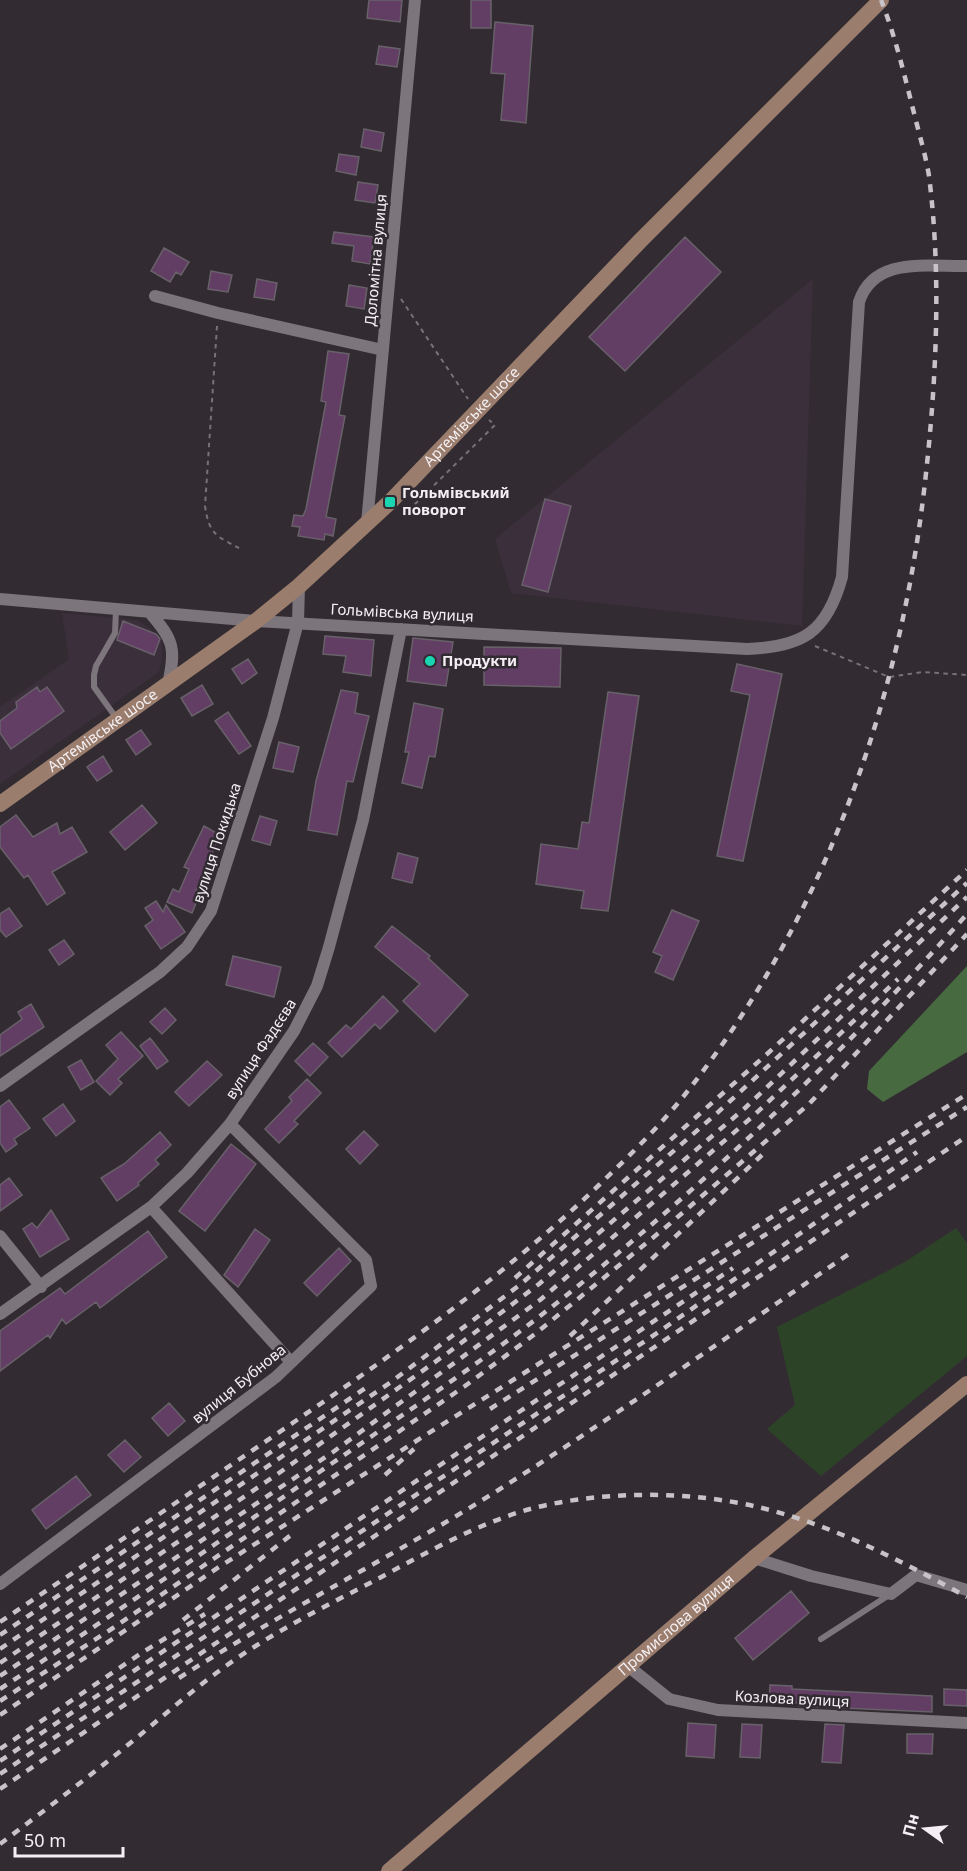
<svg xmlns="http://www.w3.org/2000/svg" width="967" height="1871" font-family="'Noto Sans',sans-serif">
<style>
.built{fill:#3a2f3b}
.green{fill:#2d4328}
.forest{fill:#486a40}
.building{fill:#623e65;stroke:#686169;stroke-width:1.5}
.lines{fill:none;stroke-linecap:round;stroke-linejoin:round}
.path{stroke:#777277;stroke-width:2;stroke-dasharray:4.5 4.5;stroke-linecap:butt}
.lane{stroke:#7c757c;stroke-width:6}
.street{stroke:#7c757c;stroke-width:12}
.secondary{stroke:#9b7d6d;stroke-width:16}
.rail{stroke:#c7c3c7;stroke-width:4.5;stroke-dasharray:8 8;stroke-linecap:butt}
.poi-dot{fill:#1ad5b2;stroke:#322c32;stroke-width:2}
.labels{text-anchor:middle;stroke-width:5;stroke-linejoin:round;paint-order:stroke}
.street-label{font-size:15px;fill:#f3eff3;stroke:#322c32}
.poi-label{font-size:15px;font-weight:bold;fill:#f3eff3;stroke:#322c32;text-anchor:start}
</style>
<rect width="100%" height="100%" fill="#322c32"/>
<path class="built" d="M 813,279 L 802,626 L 511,593 L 495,539 Z
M 62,613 L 137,620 L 150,628 L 162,642 L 162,658 L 159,672 L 0,784 L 0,707 L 69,659 Z"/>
<path class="green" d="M 956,1228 L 967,1243 L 967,1356 L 821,1476 L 767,1429 L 795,1405 L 777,1327 L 905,1262 Z"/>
<path class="forest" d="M 967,966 L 967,1052 L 883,1102 L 867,1089 L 869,1071 Z"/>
<path class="building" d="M 369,0 L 402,0 L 400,22 L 367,18 Z
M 471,0 L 491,0 L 491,28 L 471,28 Z
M 495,22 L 533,26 L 526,123 L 501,120 L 505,74 L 491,73 Z
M 379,46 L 400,49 L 397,67 L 376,64 Z
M 364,129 L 384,133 L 381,151 L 361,147 Z
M 339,154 L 359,157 L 356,175 L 336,171 Z
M 358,182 L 378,185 L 375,203 L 355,200 Z
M 334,232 L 374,237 L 370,264 L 352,261 L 354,246 L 332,243 Z
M 685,237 L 721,272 L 625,371 L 589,337 Z
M 164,248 L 189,262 L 181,275 L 176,272 L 170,282 L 151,271 Z
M 211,271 L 232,275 L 228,292 L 208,289 Z
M 257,279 L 277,283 L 274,300 L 254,297 Z
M 349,285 L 367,288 L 364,309 L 346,306 Z
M 328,351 L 349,354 L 339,415 L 345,416 L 326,517 L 336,519 L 333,536 L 325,534 L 324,540 L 298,536 L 300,527 L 292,526 L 294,515 L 303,516 L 306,509 L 326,402 L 321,401 Z
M 545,499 L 571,506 L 548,592 L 522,585 Z
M 123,621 L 156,634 L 160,639 L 154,655 L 117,640 Z
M 325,636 L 374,640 L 371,676 L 343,672 L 346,656 L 323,654 Z
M 413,638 L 453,642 L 446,686 L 407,681 Z
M 484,647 L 561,648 L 560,687 L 484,685 Z
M 248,659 L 257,673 L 242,684 L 232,669 Z
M 737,664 L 782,674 L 743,861 L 717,856 L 750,695 L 731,691 Z
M 202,685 L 213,704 L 192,716 L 181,698 Z
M 37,687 L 40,692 L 47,687 L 64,711 L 11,749 L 0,733 L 0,721 L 17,708 L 16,702 Z
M 341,690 L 358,693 L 355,713 L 369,716 L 353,782 L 347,781 L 337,835 L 308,830 L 316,781 Z
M 608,692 L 639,696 L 608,911 L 581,908 L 584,891 L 536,884 L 541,844 L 578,849 L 582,822 L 589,823 Z
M 414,703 L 443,709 L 435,757 L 429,756 L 422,788 L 402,783 L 409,752 L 405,752 Z
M 228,712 L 251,746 L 239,754 L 215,721 Z
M 141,730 L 151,744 L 136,755 L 126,740 Z
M 279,742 L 299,747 L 293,772 L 273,768 Z
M 103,756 L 112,771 L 97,781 L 87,767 Z
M 142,805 L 157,823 L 125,850 L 110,832 Z
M 16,815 L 33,837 L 57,823 L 60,834 L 72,827 L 87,852 L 52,872 L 65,893 L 47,905 L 28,875 L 24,878 L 0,847 L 0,827 Z
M 260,816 L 277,821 L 270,845 L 252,840 Z
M 204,826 L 220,835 L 196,891 L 200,893 L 192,913 L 167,902 L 173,889 L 179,892 L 189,869 L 184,867 Z
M 398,853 L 418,858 L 412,883 L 392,878 Z
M 156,901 L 163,912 L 166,905 L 185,932 L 161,949 L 145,926 L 153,920 L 145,908 Z
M 9,908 L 22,926 L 6,937 L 0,930 L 0,914 Z
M 672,910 L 699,921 L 673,980 L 655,972 L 662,956 L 653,952 Z
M 392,926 L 430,956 L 428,958 L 468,995 L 435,1032 L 403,1001 L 420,984 L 375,947 Z
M 64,940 L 74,954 L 59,965 L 49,950 Z
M 233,956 L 281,967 L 274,997 L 226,985 Z
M 383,996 L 398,1011 L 380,1029 L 375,1024 L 342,1057 L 328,1043 L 346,1025 L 351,1029 Z
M 31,1004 L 44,1027 L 0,1056 L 0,1035 L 22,1019 L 18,1012 Z
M 165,1008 L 176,1020 L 162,1034 L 150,1022 Z
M 121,1032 L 143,1056 L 118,1079 L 122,1083 L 110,1095 L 96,1081 L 118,1059 L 106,1045 Z
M 150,1038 L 168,1061 L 157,1069 L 140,1046 Z
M 313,1043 L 328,1057 L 310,1076 L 295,1061 Z
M 81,1060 L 94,1082 L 81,1090 L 68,1067 Z
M 207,1061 L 222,1075 L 189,1106 L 175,1092 Z
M 307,1079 L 321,1093 L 294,1121 L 298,1124 L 279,1143 L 265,1129 L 292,1101 L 289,1097 Z
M 9,1100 L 30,1128 L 14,1139 L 17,1144 L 6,1152 L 0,1143 L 0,1107 Z
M 63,1104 L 75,1121 L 56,1136 L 43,1119 Z
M 364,1131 L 378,1145 L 360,1164 L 346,1149 Z
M 160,1132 L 171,1145 L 155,1160 L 159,1164 L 138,1183 L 139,1185 L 117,1201 L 101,1178 L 124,1164 Z
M 231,1144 L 256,1164 L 205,1231 L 179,1211 Z
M 9,1178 L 22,1195 L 0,1211 L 0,1185 Z
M 51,1210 L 69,1239 L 40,1257 L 23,1229 L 32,1223 L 37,1228 Z
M 255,1229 L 270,1240 L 238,1287 L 224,1275 Z
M 148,1231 L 167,1257 L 100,1308 L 96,1302 L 66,1324 L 62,1319 L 50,1338 L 48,1335 L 0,1371 L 0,1331 L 60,1288 L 65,1294 Z
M 339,1248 L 351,1261 L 317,1296 L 304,1283 Z
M 169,1403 L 185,1421 L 168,1436 L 152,1418 Z
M 125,1440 L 141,1457 L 124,1472 L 108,1455 Z
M 76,1476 L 91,1495 L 46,1529 L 32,1510 Z
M 791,1591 L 809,1613 L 753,1660 L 735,1638 Z
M 770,1685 L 792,1686 L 792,1689 L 932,1696 L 932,1712 L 798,1706 L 798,1703 L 769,1702 Z
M 944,1689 L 967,1690 L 967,1706 L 944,1705 Z
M 688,1723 L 716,1725 L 714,1758 L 686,1756 Z
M 742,1724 L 762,1725 L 760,1758 L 740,1757 Z
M 825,1724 L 844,1725 L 841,1763 L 822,1762 Z
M 907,1734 L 933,1734 L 932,1754 L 907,1753 Z"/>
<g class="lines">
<path class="path" d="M 401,299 L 468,399
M 217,326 L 205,506 C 209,534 216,536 239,548
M 402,513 L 404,515 L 495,425 L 489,420
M 815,646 L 889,677 L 923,672 L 967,675"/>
<path class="lane" d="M 116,610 L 115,633 L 96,666 L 94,675 L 94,687 L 117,719
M 821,1639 L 889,1595"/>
<path class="street" d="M 155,296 L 218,313 L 383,350
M 367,523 L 415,0
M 0,599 L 256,621 L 747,649 C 803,647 827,632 842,577 L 859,302 C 874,256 927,267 967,266
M 150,613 C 174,640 176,649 168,684
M 0,1086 L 160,972 L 187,947 L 211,911 L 273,718 L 298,622 L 299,586
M 151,1207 L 291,1362
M 0,1236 L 41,1287
M 0,1314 L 151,1207 L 187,1173 L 230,1124 L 294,1031 L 317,986 L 329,947 L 363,820 L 401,629
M 754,1558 L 811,1576 L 891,1594 L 916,1575 L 967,1590
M 0,1584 L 276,1377 L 371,1286 L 366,1260 L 230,1124
M 628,1666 L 669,1699 L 718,1710 L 967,1723"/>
<g class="secondary">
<path id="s1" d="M 0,804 L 256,621 L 299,586 L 390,502 L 641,240 L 881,0"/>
<path id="s2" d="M 389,1871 L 754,1558 L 967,1384"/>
</g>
<path class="rail" d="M 515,1278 L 767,1054 L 967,870
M 570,1336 L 762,1155
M 490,1409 L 967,1107
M 385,1475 L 414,1449
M 183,1620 L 291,1535
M 0,1622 C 98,1556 196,1489 294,1422 C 401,1349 505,1275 599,1185 C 628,1157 657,1129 683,1097 C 821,924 898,710 924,491 C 936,388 942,279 929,176 C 926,157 920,137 915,117 C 905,78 896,38 881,0
M 0,1635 L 370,1385
M 0,1649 L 391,1382 L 521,1284 L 716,1114 L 967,883
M 0,1663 L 279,1473 L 449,1352 L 539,1284 L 745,1108 L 967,897
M 0,1676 L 333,1452 L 540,1300 L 752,1117 L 898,979
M 179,1678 C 276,1616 378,1564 476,1504 C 603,1425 725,1338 849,1254
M 0,1689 C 112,1616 221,1540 331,1464 C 417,1405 504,1347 584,1281 C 722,1169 849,1047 967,914
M 0,1701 L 113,1628 L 465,1386 L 535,1334 L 666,1227 L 809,1104 L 967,934
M 0,1715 L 219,1567 L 413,1443 L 967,1094
M 0,1749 L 143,1652 L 205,1614
M 0,1761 L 733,1268
M 0,1774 L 660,1331 L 917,1152
M 0,1789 L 967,1136
M 0,1844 C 45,1810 90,1776 134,1740 C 162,1717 190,1692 219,1671 C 266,1636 318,1610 370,1583 C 419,1557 470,1527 523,1511 C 595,1490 690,1490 762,1508 C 835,1526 901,1561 967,1597"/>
</g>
<g class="poi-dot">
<rect x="384" y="496" width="12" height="12" rx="3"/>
<circle cx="430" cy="661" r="6"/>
</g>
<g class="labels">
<g class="street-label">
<text transform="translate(376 260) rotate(-85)" y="5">Доломітна вулиця</text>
<text dy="5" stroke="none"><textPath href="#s1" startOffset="612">Артемівське шосе</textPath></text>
<text transform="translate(402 613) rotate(3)" y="5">Гольмівська вулиця</text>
<text dy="5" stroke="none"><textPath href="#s1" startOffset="126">Артемівське шосе</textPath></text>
<text transform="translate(217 843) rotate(-72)" y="5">вулиця Покидька</text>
<text transform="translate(261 1049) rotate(-57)" y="5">вулиця Фадєєва</text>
<text transform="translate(239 1384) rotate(-39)" y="5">вулиця Бубнова</text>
<text dy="5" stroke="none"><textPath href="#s2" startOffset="378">Промислова вулиця</textPath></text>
<text transform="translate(792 1699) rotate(3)" y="5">Козлова вулиця</text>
</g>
<g class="poi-label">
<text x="402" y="498">Гольмівський<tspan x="402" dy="17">поворот</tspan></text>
<text x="442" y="666">Продукти</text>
</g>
</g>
<g transform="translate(925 1829) rotate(285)" stroke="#322c32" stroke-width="4.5" paint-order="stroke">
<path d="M0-4.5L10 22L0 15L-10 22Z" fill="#f3eff3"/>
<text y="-9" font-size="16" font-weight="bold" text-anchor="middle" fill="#f3eff3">Пн</text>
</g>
<path d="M15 1847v9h108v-9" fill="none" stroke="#f3eff3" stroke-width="3"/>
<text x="24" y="1847" font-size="18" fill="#f3eff3" stroke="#322c32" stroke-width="4.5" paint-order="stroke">50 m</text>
</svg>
